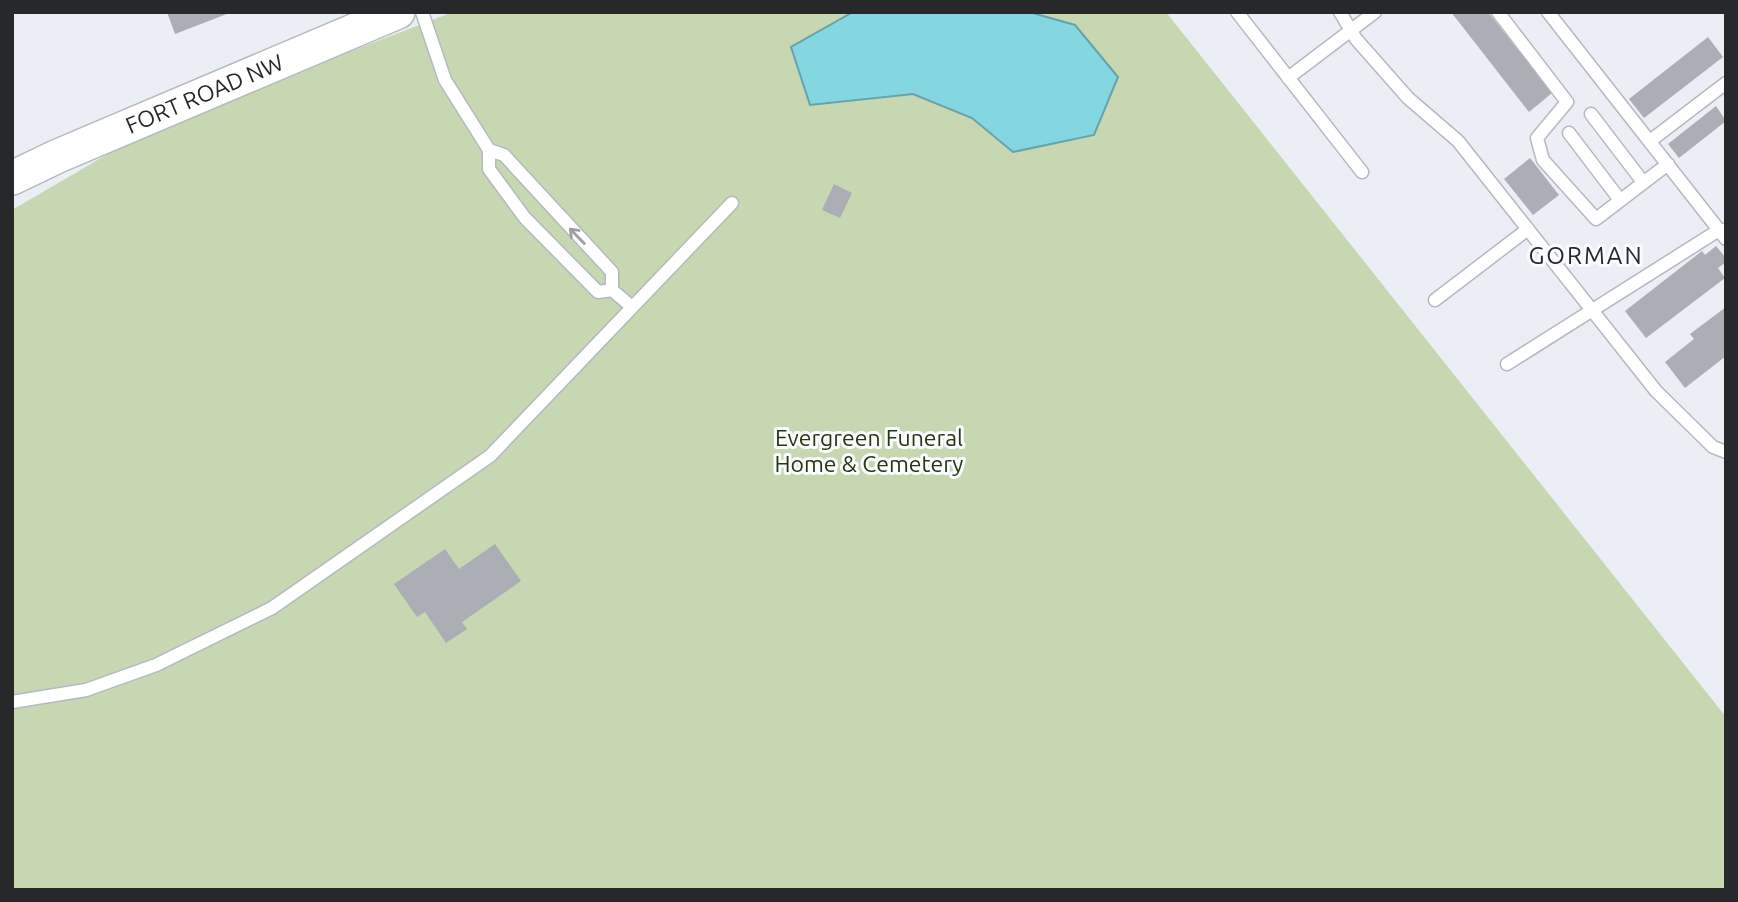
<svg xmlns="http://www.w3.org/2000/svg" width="1738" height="902" font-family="Ubuntu,sans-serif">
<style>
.green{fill:#c6d7b2}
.water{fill:#84d7e1;stroke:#68a2aa;stroke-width:2}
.building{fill:#abaeb4}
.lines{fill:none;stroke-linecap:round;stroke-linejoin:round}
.lane-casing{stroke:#b6b9bf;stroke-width:15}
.secondary-casing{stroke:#b6b9bf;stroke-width:36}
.lane{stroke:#fff;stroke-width:12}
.secondary{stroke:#fff;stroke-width:33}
.oneway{stroke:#9e9e9f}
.labels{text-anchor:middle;stroke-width:6;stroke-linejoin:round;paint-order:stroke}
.street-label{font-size:23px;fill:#27282a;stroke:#f9fbff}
.park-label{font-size:23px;fill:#27370d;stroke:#f9fbff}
.neighbourhood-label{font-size:24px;letter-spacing:2px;fill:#27282a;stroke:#f9fbff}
</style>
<rect width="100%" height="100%" fill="#ebeef4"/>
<path class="green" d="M 453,12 L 1166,12 L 1726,717 L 1726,890 L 12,890 L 12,210 L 154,127 Z"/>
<path class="water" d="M 853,12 L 1029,12 L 1075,25 L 1118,77 L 1094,135 L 1013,152 L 972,118 L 913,94 L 810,105 L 791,47 Z"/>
<path class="building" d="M 167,12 L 232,12 L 175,34 Z
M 1451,12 L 1488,12 L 1552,93 L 1529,112 Z
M 1708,37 L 1723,57 L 1644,118 L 1629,99 Z
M 1716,106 L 1726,121 L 1679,158 L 1668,144 Z
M 1530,158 L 1559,195 L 1533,215 L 1504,179 Z
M 834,184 L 852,193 L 840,218 L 822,210 Z
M 1716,246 L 1726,258 L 1726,262 L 1718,268 L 1725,278 L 1646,338 L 1625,311 L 1702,251 L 1705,255 Z
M 1726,307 L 1726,356 L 1685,388 L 1665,362 L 1694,339 L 1690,334 Z
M 495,544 L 521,581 L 462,622 L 467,629 L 446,643 L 425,612 L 417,617 L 394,584 L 445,549 L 459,569 Z"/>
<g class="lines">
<defs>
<path id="lane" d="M 422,12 L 445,80 L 489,150
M 1237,12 L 1362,172
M 1340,12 L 1356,39 L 1408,98 L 1458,141 L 1656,391 L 1713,447 L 1726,452
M 1498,12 L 1567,102 L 1537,138 L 1543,160 L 1596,219 L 1668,164
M 1548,12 L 1726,239
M 1288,78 L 1375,12
M 1591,114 L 1643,182
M 1569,133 L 1620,200
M 1650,141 L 1726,83
M 612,290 L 612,272 L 504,155 L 489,150 L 489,169 L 525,218 L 598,292 L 612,290 L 632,307
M 1435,300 L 1528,229
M 1507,364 L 1719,230 L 1726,230
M 12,702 L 86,690 L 156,665 L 272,608 L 490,456 L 732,203"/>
<g id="secondary">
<path id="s1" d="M 12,178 L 58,156 L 398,12"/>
</g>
</defs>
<use href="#lane" class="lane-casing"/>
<use href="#secondary" class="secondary-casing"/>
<use href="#lane" class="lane"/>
<use href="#secondary" class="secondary"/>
</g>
<defs><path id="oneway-shaft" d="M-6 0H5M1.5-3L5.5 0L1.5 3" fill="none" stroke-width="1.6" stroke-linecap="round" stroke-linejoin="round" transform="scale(1.75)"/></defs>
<use class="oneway" href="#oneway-shaft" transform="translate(577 236) rotate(-134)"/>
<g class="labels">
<g class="street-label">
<text dy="8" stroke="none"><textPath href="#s1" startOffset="210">FORT ROAD NW</textPath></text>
</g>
<g class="park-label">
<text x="869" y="446">Evergreen Funeral<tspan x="869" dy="26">Home &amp; Cemetery</tspan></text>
</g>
<g class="neighbourhood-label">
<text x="1586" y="264">GORMAN</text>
</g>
</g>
<rect width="1738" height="902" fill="none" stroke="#27282a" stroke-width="28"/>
</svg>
